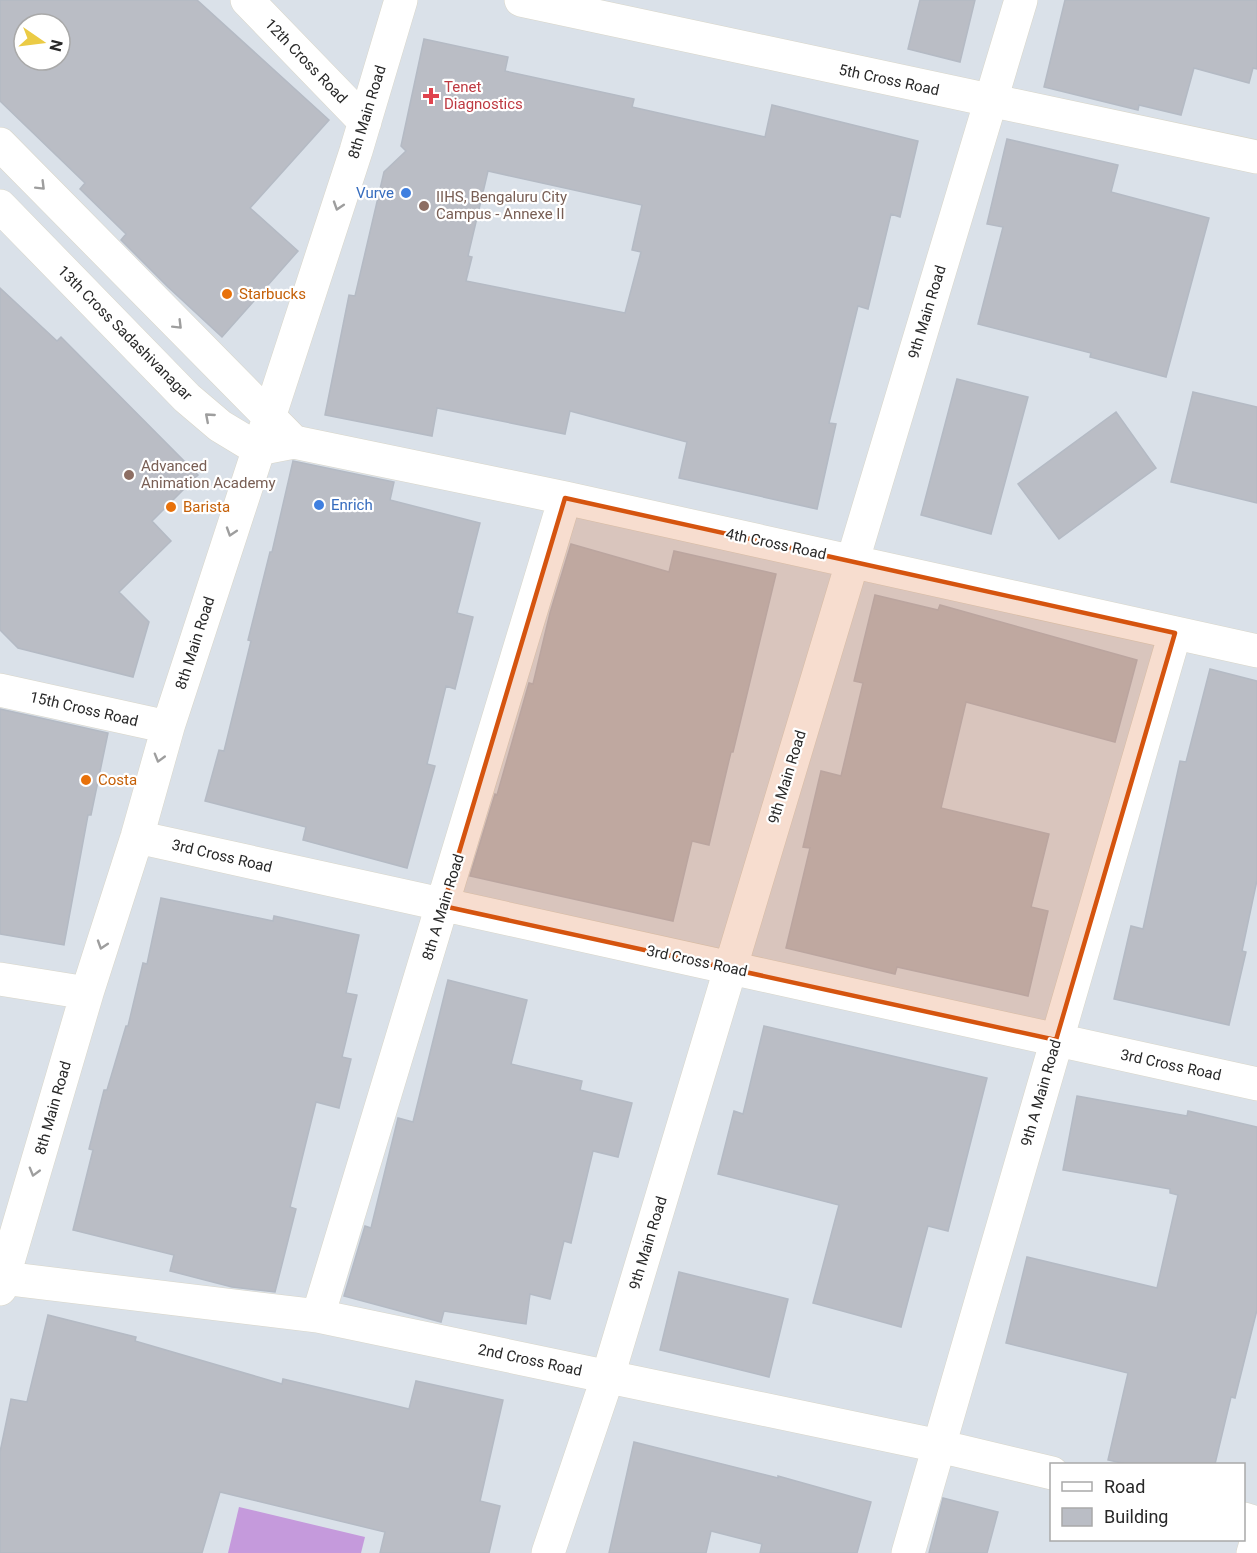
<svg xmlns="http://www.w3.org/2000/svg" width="1257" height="1553" font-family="Roboto,sans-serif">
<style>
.green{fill:#c59adc}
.building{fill:#babdc5;stroke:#b4bac4;stroke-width:1.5;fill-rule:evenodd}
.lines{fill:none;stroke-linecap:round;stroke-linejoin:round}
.minor-casing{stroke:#d9d6c9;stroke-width:34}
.minor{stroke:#fff;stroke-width:33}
.oneway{stroke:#9e9e9e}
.marked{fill:#d5540f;fill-opacity:0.2;stroke:#d5540f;stroke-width:4.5;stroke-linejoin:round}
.health-dot{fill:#e0444e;stroke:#fff;stroke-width:2}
.shop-dot{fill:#3f7fe0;stroke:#fff;stroke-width:2}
.education-dot{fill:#8d6e63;stroke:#fff;stroke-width:2}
.food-dot{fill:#e8710a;stroke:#fff;stroke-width:2}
.labels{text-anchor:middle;stroke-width:4.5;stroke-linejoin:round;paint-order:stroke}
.street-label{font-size:15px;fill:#282828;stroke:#fff}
.health-label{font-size:15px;fill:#be3a42;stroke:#fff;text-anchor:start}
.shop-label{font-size:15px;fill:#366cbe;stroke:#fff;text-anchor:end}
.education-label{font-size:15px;fill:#785e54;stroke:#fff;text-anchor:start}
.food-label{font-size:15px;fill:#c56008;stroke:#fff;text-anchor:start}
</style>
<rect width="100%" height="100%" fill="#dae1e9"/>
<path class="green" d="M 239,1507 L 365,1537 L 361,1553 L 228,1553 Z"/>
<path class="building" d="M 0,0 L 197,0 L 329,120 L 250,208 L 298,251 L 222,337 L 168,287 L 121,240 L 126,234 L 80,189 L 85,183 L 0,101 ZM 24,24 L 60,24 L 60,60 L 24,60 Z
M 920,0 L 975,0 L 960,62 L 908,49 Z
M 1065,0 L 1257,0 L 1257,69 L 1253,68 L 1249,83 L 1194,68 L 1181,115 L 1139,105 L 1138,110 L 1044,87 Z
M 424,39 L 508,57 L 505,71 L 634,99 L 632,107 L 765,137 L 772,105 L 918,141 L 900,217 L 891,214 L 868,309 L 858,306 L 829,423 L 836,424 L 817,509 L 679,478 L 687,442 L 570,411 L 565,434 L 437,408 L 432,436 L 325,415 L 349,295 L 355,296 L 384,172 L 406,151 L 401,146 ZM 488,171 L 642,205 L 632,250 L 641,252 L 625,313 L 466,281 L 472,257 L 468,256 Z
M 1007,139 L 1118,165 L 1111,192 L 1209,218 L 1166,377 L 1090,357 L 1091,353 L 978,324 L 1003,227 L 987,224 Z
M 0,288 L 57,341 L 61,337 L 198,475 L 152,521 L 171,541 L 119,592 L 149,622 L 133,677 L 18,648 L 0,630 Z
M 957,379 L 1028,397 L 991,534 L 921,515 Z
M 1193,392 L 1257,407 L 1257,503 L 1171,482 Z
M 1116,412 L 1156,468 L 1059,539 L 1018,484 Z
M 293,461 L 394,482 L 390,500 L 480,523 L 457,613 L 473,617 L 455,689 L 446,686 L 427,764 L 435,766 L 407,868 L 303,840 L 306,827 L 205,801 L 219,750 L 224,751 L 251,641 L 248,640 L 270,552 L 272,552 Z
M 571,544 L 669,572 L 674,551 L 776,574 L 733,752 L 731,752 L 709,845 L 692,841 L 673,921 L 470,876 L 495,794 L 497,795 L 529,683 L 533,684 L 550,613 Z
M 875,595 L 938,610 L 940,605 L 1137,660 L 1115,742 L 966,702 L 941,808 L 1049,834 L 1031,907 L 1048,911 L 1028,996 L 897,967 L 895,974 L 786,948 L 810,848 L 803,847 L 821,771 L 841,776 L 863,683 L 854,681 Z
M 1210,669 L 1257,681 L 1257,880 L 1242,951 L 1246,952 L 1229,1025 L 1114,999 L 1131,926 L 1143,929 L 1180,761 L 1186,762 Z
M 0,709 L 108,733 L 91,815 L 88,815 L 64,945 L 0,934 Z
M 161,898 L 273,921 L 274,916 L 359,935 L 346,993 L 357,995 L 342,1057 L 351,1059 L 339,1108 L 316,1102 L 290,1207 L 296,1209 L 275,1292 L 232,1287 L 170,1271 L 174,1255 L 73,1230 L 93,1150 L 89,1149 L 104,1090 L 107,1090 L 126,1026 L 128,1026 L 143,963 L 147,964 Z
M 448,980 L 527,1000 L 511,1064 L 582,1081 L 580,1090 L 632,1103 L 618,1157 L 593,1151 L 571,1243 L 564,1241 L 550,1299 L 530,1294 L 526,1324 L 444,1311 L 441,1322 L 344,1296 L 365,1226 L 371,1228 L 398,1118 L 413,1122 Z
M 764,1026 L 987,1078 L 948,1231 L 928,1226 L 901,1327 L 813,1303 L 839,1205 L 718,1174 L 734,1111 L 743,1114 Z
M 1077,1096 L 1187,1116 L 1188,1111 L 1257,1127 L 1257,1310 L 1235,1398 L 1231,1397 L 1215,1464 L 1126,1464 L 1108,1460 L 1128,1373 L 1006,1343 L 1027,1257 L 1157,1288 L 1178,1195 L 1170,1193 L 1170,1189 L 1063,1170 Z
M 679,1272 L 788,1299 L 769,1377 L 660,1350 Z
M 48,1315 L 136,1337 L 135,1341 L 282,1384 L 283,1379 L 409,1409 L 416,1381 L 503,1400 L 480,1501 L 500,1506 L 489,1553 L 380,1553 L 385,1532 L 220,1492 L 202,1553 L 0,1553 L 0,1452 L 11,1399 L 27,1402 Z
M 634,1442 L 778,1478 L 778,1476 L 871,1502 L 857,1553 L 760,1553 L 762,1544 L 711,1531 L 706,1553 L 609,1553 Z
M 943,1498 L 998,1512 L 987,1553 L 929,1553 Z"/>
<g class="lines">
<defs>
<path id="minor" d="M 247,0 L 365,122
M 521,0 L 1257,157
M 0,144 L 294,442 L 258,449 L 220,426 L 187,398 L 0,206
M 294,442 L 565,498 L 1257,651
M 0,690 L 168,727
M 137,837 L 1257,1084
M 0,979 L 87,993
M 3,1278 L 318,1316 L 939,1446 L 1052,1473
M 0,1289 L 87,993 L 137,837 L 168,727 L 356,151 L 401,0
M 318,1316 L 565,498
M 1244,1519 L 1257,1523
M 548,1553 L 608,1376 L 1021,0
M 908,1553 L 1175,633
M 1253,1553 L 1257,1540"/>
</defs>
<use href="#minor" class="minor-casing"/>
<use href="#minor" class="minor"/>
</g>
<defs><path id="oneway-chevron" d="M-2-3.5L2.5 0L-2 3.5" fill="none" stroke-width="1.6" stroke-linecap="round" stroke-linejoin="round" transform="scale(1.5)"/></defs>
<g class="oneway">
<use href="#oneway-chevron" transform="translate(41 186) rotate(45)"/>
<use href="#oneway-chevron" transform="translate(338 206) rotate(108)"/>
<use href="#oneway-chevron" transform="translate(178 325) rotate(45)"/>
<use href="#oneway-chevron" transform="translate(209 417) rotate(-139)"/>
<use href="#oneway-chevron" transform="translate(231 532) rotate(108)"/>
<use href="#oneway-chevron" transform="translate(159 758) rotate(106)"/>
<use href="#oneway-chevron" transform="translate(102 945) rotate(108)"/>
<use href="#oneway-chevron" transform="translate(34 1172) rotate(106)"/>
</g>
<path class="marked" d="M 565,498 L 1175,633 L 1056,1040 L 443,906 Z"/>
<path class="health-dot" d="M428 87h6v6h6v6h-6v6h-6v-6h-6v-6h6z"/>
<g class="shop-dot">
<circle cx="406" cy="193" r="6"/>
<circle cx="319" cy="505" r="6"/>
</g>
<g class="education-dot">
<circle cx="424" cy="206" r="6"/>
<circle cx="129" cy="475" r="6"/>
</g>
<g class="food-dot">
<circle cx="227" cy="294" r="6"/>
<circle cx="171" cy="507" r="6"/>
<circle cx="86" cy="780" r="6"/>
</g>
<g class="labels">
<g class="street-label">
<text transform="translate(306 61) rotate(46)" y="5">12th Cross Road</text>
<text transform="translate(889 80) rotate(12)" y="5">5th Cross Road</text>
<text transform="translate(367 112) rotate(-73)" y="5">8th Main Road</text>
<text transform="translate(927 312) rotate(-73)" y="5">9th Main Road</text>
<text transform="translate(125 333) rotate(45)" y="5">13th Cross Sadashivanagar</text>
<text transform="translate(776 544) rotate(12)" y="5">4th Cross Road</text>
<text transform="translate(195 643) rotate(-72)" y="5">8th Main Road</text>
<text transform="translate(84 709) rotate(13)" y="5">15th Cross Road</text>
<text transform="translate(787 777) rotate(-73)" y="5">9th Main Road</text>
<text transform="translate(222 856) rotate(13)" y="5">3rd Cross Road</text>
<text transform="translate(443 907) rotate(-73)" y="5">8th A Main Road</text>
<text transform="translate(697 961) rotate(12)" y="5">3rd Cross Road</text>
<text transform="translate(1171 1065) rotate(12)" y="5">3rd Cross Road</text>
<text transform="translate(1041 1093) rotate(-74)" y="5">9th A Main Road</text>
<text transform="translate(53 1108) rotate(-74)" y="5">8th Main Road</text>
<text transform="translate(648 1243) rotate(-73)" y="5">9th Main Road</text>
<text transform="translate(530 1360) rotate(12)" y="5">2nd Cross Road</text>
</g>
<g class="health-label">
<text x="444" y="92">Tenet<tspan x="444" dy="17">Diagnostics</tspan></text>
</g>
<g class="shop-label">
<text x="394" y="198">Vurve</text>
<text x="331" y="510" text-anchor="start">Enrich</text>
</g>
<g class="education-label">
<text x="436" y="202">IIHS, Bengaluru City<tspan x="436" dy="17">Campus - Annexe II</tspan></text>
<text x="141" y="471">Advanced<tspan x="141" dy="17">Animation Academy</tspan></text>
</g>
<g class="food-label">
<text x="239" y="299">Starbucks</text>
<text x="183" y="512">Barista</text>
<text x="98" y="785">Costa</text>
</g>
</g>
<rect x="1050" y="1463" width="195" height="78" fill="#ffffff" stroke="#a9a9a9" stroke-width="1.5"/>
<rect x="1062" y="1482" width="30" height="9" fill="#ffffff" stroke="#a9a9a9" stroke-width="1.5"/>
<text x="1104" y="1493" font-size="18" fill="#282828">Road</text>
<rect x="1062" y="1508" width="30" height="18" fill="#babdc5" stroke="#a9a9a9" stroke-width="1.5"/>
<text x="1104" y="1523" font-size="18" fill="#282828">Building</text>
<g transform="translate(42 42) rotate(104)"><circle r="28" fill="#ffffff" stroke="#a9a9a9" stroke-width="1.5"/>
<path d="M0-4.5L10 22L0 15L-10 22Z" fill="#ebcb45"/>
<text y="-9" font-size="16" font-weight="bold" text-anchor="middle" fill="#282828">N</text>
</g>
</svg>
